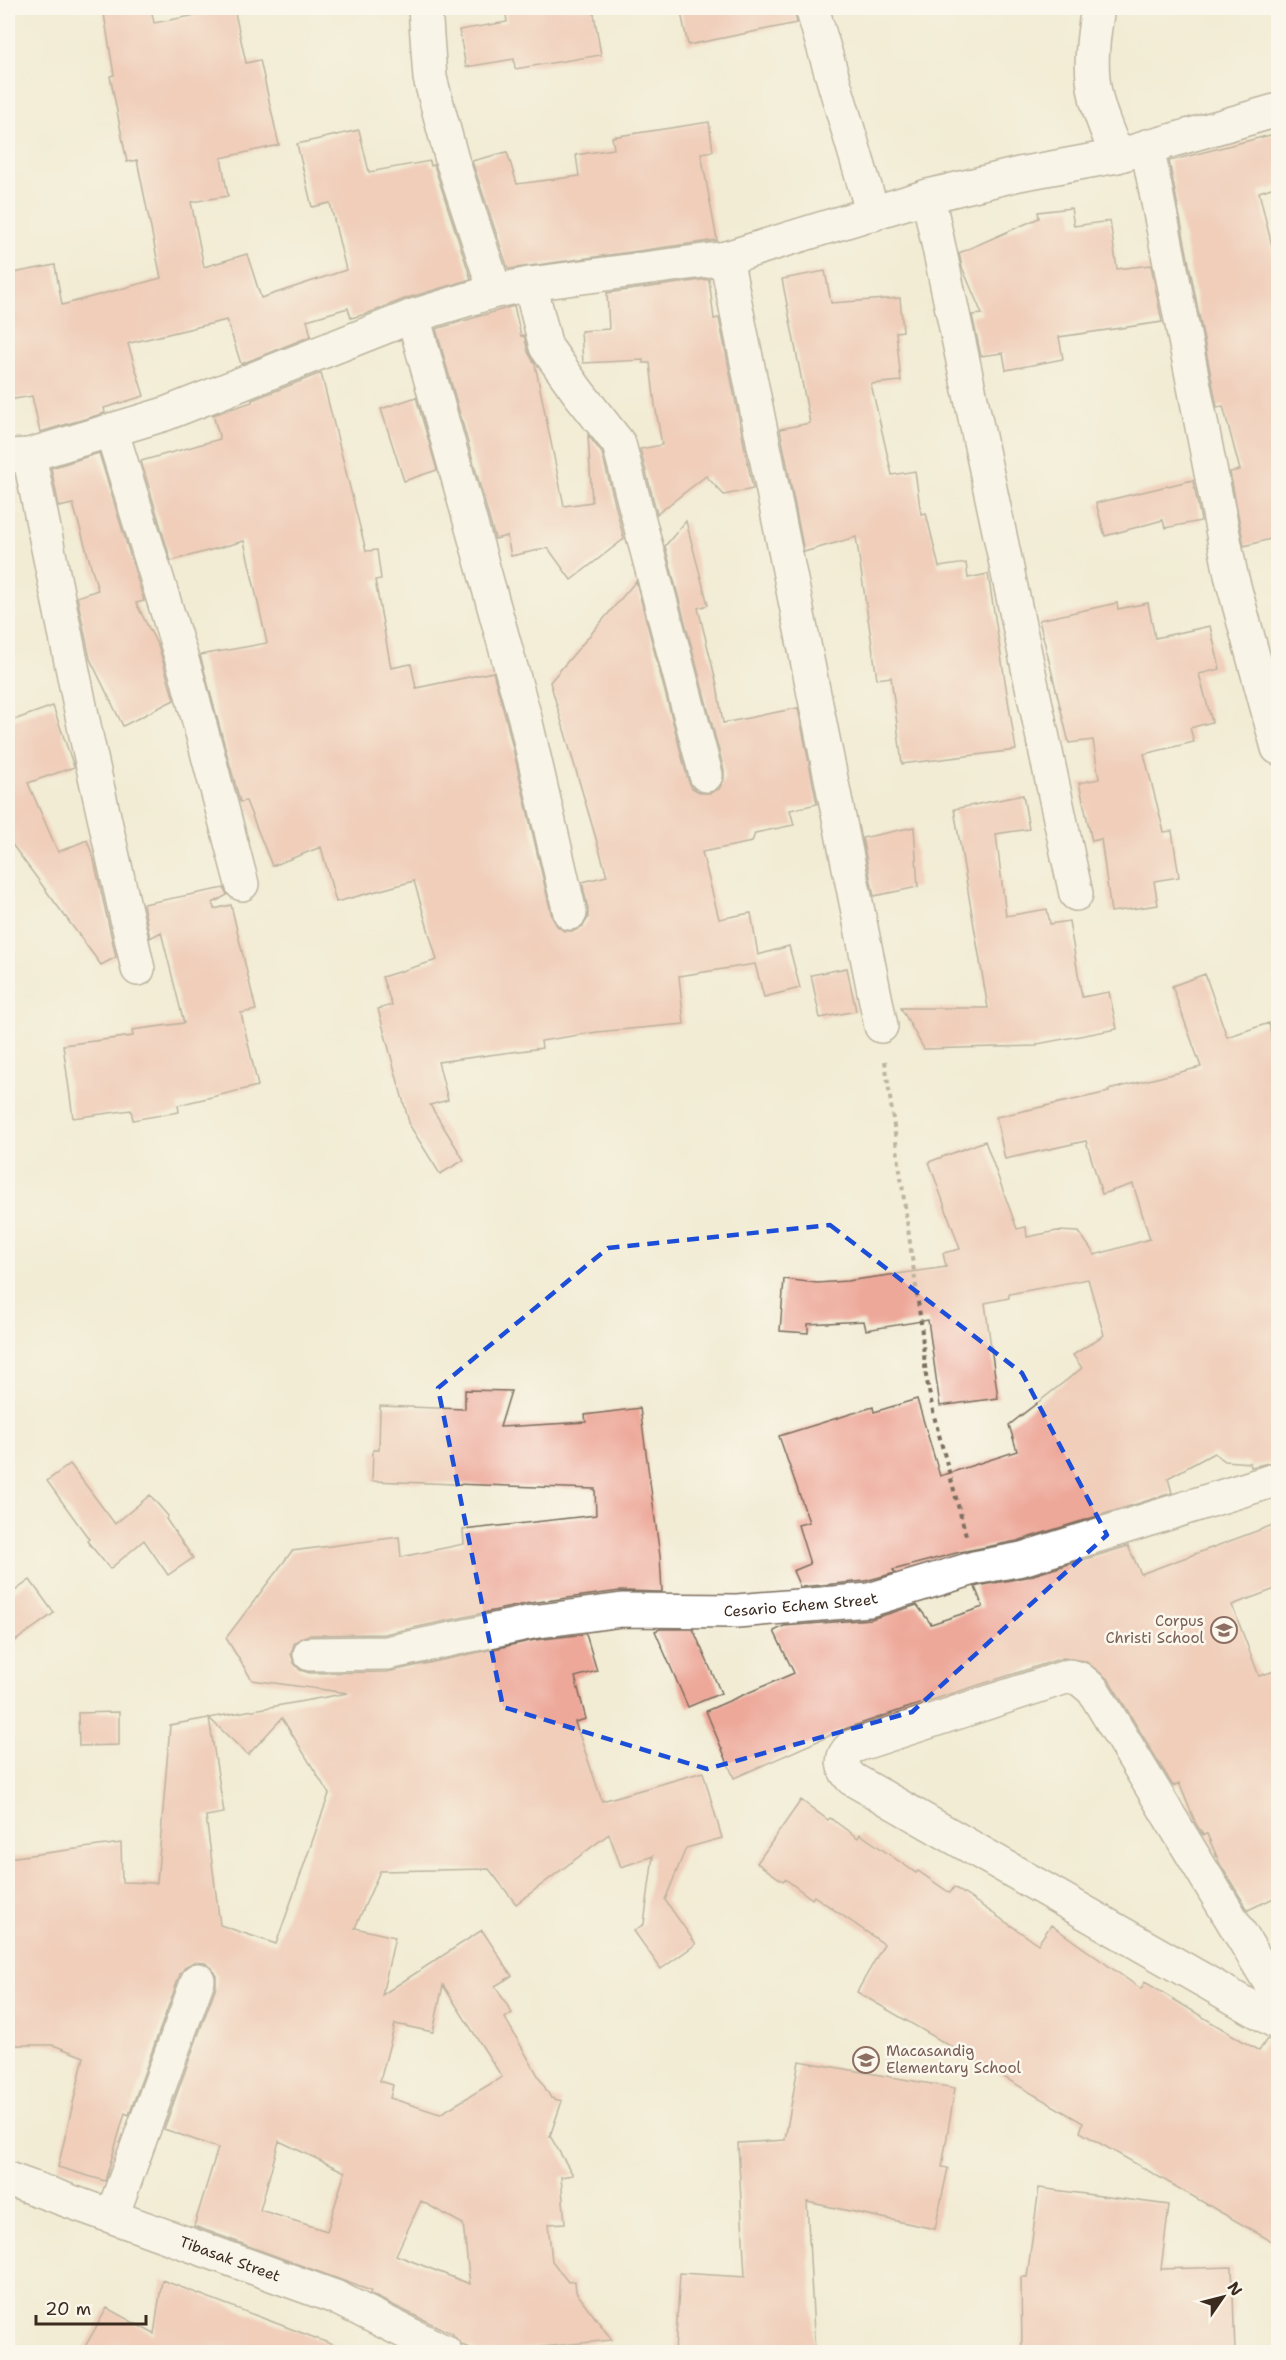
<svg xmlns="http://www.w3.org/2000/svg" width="1286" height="2360" font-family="'Shantell Sans',sans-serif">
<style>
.building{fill:#eda89a;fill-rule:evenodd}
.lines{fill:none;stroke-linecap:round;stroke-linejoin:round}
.minor-casing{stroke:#7b6e5e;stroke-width:36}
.path{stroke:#7b6e5e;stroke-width:4;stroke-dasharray:4.5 4.5;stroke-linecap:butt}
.minor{stroke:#fff;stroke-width:33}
.marked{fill:none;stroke:#1d4ed8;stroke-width:4.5;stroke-dasharray:12 8;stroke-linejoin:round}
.labels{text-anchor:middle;stroke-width:5;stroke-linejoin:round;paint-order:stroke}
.street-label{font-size:15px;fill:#3b2a1e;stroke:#fbf7ec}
.education-label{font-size:15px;fill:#785e54;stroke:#fbf7ec;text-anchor:end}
</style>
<rect width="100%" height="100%" fill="#fbf7ec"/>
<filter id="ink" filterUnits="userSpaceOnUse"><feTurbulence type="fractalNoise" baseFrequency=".0167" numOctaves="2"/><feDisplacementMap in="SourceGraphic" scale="12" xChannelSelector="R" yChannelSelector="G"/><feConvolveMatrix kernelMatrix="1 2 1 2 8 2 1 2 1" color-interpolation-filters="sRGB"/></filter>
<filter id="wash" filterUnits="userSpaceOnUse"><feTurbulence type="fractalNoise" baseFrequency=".008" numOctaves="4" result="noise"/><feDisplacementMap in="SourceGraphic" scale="24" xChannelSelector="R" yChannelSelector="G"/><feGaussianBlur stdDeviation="1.35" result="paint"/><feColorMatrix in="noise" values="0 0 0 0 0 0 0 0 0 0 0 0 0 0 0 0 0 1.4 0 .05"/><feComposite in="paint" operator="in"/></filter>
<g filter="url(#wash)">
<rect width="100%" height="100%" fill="#f2ecd5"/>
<g id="blocks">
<path class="building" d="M 103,8 L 151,8 L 154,23 L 234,8 L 246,63 L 260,60 L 279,145 L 221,158 L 228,196 L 191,202 L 204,267 L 247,254 L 261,298 L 346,270 L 330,203 L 312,207 L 297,144 L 359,130 L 369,172 L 430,161 L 431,166 L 434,165 L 471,279 L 407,298 L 366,314 L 351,318 L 348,308 L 307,320 L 311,336 L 241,364 L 227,320 L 130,343 L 128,344 L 144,396 L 104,408 L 105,413 L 40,432 L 32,396 L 8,400 L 8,274 L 55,265 L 62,305 L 161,278 L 137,160 L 127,162 L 110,76 L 114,75 Z
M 505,8 L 593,8 L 601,55 L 515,69 L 514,59 L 466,67 L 459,30 L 507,22 Z
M 680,8 L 794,8 L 797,23 L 688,45 Z
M 709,122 L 713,151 L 701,153 L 717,240 L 508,269 L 472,161 L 507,152 L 517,184 L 579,176 L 576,155 L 614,149 L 612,137 Z
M 1278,133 L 1278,186 L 1259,192 L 1278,271 L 1278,537 L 1244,546 L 1230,472 L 1240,470 L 1223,406 L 1217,407 L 1169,161 Z
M 1071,208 L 1074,226 L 1110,221 L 1117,269 L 1151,265 L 1162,322 L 1059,337 L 1063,359 L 1006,370 L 1003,353 L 981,356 L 972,315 L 982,314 L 962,267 L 959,253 L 1039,218 L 1038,212 Z
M 825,271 L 831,303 L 900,298 L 903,331 L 896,332 L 901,381 L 871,384 L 892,475 L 915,471 L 921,514 L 926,513 L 939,567 L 966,563 L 968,578 L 988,574 L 1016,750 L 902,764 L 891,677 L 877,679 L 856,537 L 804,552 L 780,429 L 810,423 L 782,279 Z
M 709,279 L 714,319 L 719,318 L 753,489 L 724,495 L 706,476 L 657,514 L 640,449 L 662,445 L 655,405 L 650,363 L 643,363 L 643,360 L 583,363 L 581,331 L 609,329 L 607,293 Z
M 514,306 L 521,336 L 524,335 L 528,352 L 535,364 L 564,506 L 592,502 L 588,435 L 602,453 L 624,539 L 571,580 L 548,548 L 511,556 L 507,536 L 495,539 L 436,329 Z
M 321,373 L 366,551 L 377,550 L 381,579 L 375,580 L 391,668 L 411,664 L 416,688 L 493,672 L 507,723 L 552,917 L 557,926 L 564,931 L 574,931 L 583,926 L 588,918 L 588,909 L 582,882 L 607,876 L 550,682 L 636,581 L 688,780 L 692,788 L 701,793 L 710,793 L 719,789 L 724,780 L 724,770 L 665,546 L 686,521 L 708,605 L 698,608 L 717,685 L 723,723 L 798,708 L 817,804 L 790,810 L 794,825 L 755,833 L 752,842 L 702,852 L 719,919 L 751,913 L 758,955 L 789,946 L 800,988 L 764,997 L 755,964 L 679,976 L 684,1024 L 597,1032 L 541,1041 L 542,1048 L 438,1062 L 448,1100 L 430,1105 L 464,1160 L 440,1174 L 410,1126 L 378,1009 L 392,1005 L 382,977 L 437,960 L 414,881 L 336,902 L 321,847 L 272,866 L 246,801 L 240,802 L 200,655 L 267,643 L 244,541 L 171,561 L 141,461 L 220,439 L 213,415 L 252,402 L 252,400 Z
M 416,397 L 437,470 L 404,481 L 381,409 Z
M 99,453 L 144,601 L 136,603 L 159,648 L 174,700 L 123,726 L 90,659 L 77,597 L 98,590 L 73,504 L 59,507 L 51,468 Z
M 1193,480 L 1201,521 L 1165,528 L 1163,520 L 1105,536 L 1096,503 Z
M 1117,603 L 1118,609 L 1148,603 L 1155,638 L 1210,626 L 1220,669 L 1199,674 L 1212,722 L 1190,728 L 1194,742 L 1144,754 L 1164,832 L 1172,831 L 1179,877 L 1154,881 L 1158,905 L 1111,912 L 1101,839 L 1092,841 L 1079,783 L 1099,779 L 1093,740 L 1069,743 L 1039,620 Z
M 53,706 L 74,767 L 28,783 L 58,852 L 87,840 L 94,860 L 116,957 L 101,965 L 8,839 L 8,722 Z
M 1023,795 L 1029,829 L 996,834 L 1006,916 L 1047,909 L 1050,924 L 1069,921 L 1082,997 L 1109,992 L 1117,1029 L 1037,1044 L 1037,1046 L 924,1049 L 901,1008 L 988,1008 L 954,809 Z
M 914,827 L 918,887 L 874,896 L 862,838 Z
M 224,888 L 227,895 L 213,903 L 214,909 L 231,905 L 256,1010 L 241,1013 L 258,1086 L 178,1105 L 179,1112 L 133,1120 L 131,1110 L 73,1118 L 63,1045 L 133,1036 L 132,1030 L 184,1023 L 161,932 L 150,938 L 143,904 Z
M 847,968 L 856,1011 L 820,1018 L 811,975 Z
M 1205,974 L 1227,1037 L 1269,1023 L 1278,1076 L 1278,1461 L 1251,1467 L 1250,1463 L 1225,1461 L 1214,1453 L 1168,1478 L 1172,1493 L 1017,1541 L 960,1552 L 893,1570 L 895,1573 L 865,1581 L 800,1587 L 793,1571 L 810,1564 L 798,1525 L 809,1522 L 779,1436 L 873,1407 L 874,1412 L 917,1399 L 940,1476 L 1017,1451 L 1009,1425 L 1082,1368 L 1073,1355 L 1104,1335 L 1088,1279 L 1009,1294 L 1009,1298 L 985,1303 L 998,1398 L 940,1406 L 928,1320 L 866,1330 L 864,1321 L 808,1324 L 808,1333 L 780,1331 L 784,1279 L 817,1283 L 847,1281 L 946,1267 L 943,1253 L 960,1249 L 929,1162 L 985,1141 L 1017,1229 L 1026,1227 L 1027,1237 L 1057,1231 L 1079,1232 L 1095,1255 L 1150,1239 L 1133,1184 L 1102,1194 L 1086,1141 L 1005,1159 L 996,1117 L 1109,1092 L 1108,1090 L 1201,1067 L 1172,986 Z
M 465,1390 L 511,1391 L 500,1427 L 586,1422 L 585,1415 L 640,1408 L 660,1556 L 662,1592 L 620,1591 L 530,1603 L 385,1634 L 309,1635 L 301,1638 L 294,1644 L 291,1654 L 294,1663 L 300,1670 L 310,1673 L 387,1672 L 535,1640 L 586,1634 L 597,1671 L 575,1677 L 586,1719 L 575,1722 L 602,1801 L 703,1772 L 722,1838 L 686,1848 L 665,1900 L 696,1944 L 661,1969 L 634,1931 L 644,1924 L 653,1856 L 621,1867 L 609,1834 L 516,1904 L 489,1869 L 380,1871 L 355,1928 L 395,1937 L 382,1995 L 482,1930 L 512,1976 L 495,1986 L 512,2013 L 505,2018 L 551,2098 L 562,2101 L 550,2136 L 573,2175 L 561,2177 L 565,2223 L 548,2224 L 552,2261 L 568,2282 L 575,2281 L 576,2292 L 612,2340 L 502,2351 L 502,2352 L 479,2352 L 462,2345 L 451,2333 L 370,2294 L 371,2291 L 194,2226 L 218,2148 L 164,2129 L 216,1986 L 216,1976 L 212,1968 L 205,1963 L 194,1962 L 186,1966 L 180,1974 L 129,2115 L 125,2113 L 105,2181 L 58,2167 L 84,2057 L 53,2045 L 8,2045 L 8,1858 L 121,1843 L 122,1882 L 157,1883 L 170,1725 L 348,1693 L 252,1680 L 226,1638 L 292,1551 L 399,1537 L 401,1557 L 464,1544 L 463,1530 L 596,1515 L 595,1489 L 372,1481 L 373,1450 L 379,1450 L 380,1406 L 465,1409 ZM 209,1718 L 248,1755 L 282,1718 L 329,1794 L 276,1944 L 220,1925 L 206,1816 L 224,1813 ZM 443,1985 L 502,2077 L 440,2114 L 390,2098 L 393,2085 L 380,2081 L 395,2024 L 433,2032 ZM 279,2141 L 345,2172 L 327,2231 L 260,2210 ZM 421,2201 L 463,2224 L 470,2284 L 396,2255 Z
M 70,1464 L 115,1524 L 150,1495 L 168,1516 L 166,1519 L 193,1558 L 168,1575 L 144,1540 L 110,1569 L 87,1541 L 89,1539 L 47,1481 Z
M 1278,1523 L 1278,1588 L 1232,1605 L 1259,1676 L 1278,1670 L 1278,1896 L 1248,1910 L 1220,1864 L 1207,1834 L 1203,1835 L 1196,1824 L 1179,1783 L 1173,1786 L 1109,1680 L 1085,1661 L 1063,1658 L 907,1708 L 845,1729 L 734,1778 L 706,1711 L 794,1673 L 774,1631 L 784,1626 L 871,1619 L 917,1605 L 931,1624 L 983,1607 L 975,1587 L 978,1586 L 1027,1577 L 1128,1546 L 1141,1574 Z
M 30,1580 L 54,1613 L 8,1646 L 8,1596 Z
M 660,1629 L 693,1629 L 721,1693 L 688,1707 L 655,1631 Z
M 119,1712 L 119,1745 L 79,1746 L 78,1713 Z
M 801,1800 L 828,1820 L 830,1818 L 858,1838 L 860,1834 L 916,1873 L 918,1871 L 950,1893 L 954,1887 L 1038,1944 L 1051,1925 L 1141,1989 L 1145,1982 L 1259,2051 L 1267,2039 L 1278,2042 L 1278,2245 L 1080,2132 L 1083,2123 L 857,1992 L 884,1944 L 814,1896 L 812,1899 L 785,1879 L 783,1881 L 757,1863 Z
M 799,2061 L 955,2088 L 942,2167 L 948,2168 L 935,2229 L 807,2202 L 815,2352 L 675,2352 L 680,2273 L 745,2277 L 738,2143 L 785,2140 Z
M 1039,2188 L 1169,2205 L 1161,2269 L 1232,2267 L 1235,2352 L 1022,2352 L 1021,2277 L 1027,2277 Z
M 162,2280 L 347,2350 L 347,2352 L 82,2352 L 107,2308 L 154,2334 Z"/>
</g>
</g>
<g filter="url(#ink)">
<use href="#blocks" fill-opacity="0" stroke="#7b6e5e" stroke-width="1.5"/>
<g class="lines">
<defs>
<g id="minor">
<path d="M 425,8 L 430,78 L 452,160 L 495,291"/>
<path d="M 812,8 L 873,214"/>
<path d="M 1098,8 C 1093,37 1089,68 1096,97 C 1100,117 1110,137 1117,156"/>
<path d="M 1147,146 L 1231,575 L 1278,748"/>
<path d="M 928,196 L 1076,894"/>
<path d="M 726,258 L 881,1026"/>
<path d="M 530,284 L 546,347 L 578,392 L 619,444 L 706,775"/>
<path d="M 413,316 L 525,718 L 570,913"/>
<path d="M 112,432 L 187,676 L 242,884"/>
<path d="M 29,455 L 87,740 L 138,969"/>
<path d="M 8,456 L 29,455 L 165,414 L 413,316 L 495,291 L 530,284 L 726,258 L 928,196 L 1019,174 L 1117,156 L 1278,110"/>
<path id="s1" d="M 310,1654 L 387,1653 L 532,1622 L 622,1610 L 737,1611 L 869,1600 L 974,1568 L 1022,1559 L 1278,1479"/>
<path d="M 1278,1996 L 1093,1690 L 1080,1679 L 1069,1676 L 851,1747 C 839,1758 842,1769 852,1779 L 1278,2023"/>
<path id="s2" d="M 8,2179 L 335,2297 L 445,2352"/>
<path d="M 112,2216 L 198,1980"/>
</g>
</defs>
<use href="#minor" class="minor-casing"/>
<path class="path" d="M 885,1061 L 921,1323 L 926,1376 L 934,1416 L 966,1535"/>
<use href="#minor" class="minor"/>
</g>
</g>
<path d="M0 0H1286V2360H0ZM 830,1225 L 1022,1373 L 1107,1535 L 912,1712 L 707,1769 L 503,1707 L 438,1388 L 608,1248 Z" fill="#f2ecd5" fill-opacity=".55" fill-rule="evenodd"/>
<path class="marked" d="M 830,1225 L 1022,1373 L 1107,1535 L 912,1712 L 707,1769 L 503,1707 L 438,1388 L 608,1248 Z"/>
<defs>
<symbol id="school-ring" viewBox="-11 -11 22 22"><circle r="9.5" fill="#fbf7ec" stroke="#8d6e63" stroke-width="1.5"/><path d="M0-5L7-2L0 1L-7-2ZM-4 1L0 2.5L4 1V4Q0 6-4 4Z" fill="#8d6e63"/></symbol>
</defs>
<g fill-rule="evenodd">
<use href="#school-ring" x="1209" y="1615" width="30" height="30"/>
<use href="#school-ring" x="851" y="2045" width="30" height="30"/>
</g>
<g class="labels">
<g class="street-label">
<text dy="5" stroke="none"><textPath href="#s1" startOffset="495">Cesario Echem Street</textPath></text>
<text dy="5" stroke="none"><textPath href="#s2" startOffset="236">Tibasak Street</textPath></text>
</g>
<g class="education-label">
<text x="1204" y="1626">Corpus<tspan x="1204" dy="17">Christi School</tspan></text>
<text x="886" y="2056" text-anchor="start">Macasandig<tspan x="886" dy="17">Elementary School</tspan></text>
</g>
</g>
<rect width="1286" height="2360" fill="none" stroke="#fbf7ec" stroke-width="30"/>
<g transform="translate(1223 2297) rotate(55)" stroke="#fbf7ec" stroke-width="4.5" paint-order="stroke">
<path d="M0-4.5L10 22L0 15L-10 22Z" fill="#3b2a1e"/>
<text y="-9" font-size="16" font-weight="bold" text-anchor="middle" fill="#3b2a1e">N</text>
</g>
<path d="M36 2315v9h110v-9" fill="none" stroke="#3b2a1e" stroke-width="3"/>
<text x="45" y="2315" font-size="18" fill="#3b2a1e" stroke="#fbf7ec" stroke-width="4.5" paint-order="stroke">20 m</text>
</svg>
